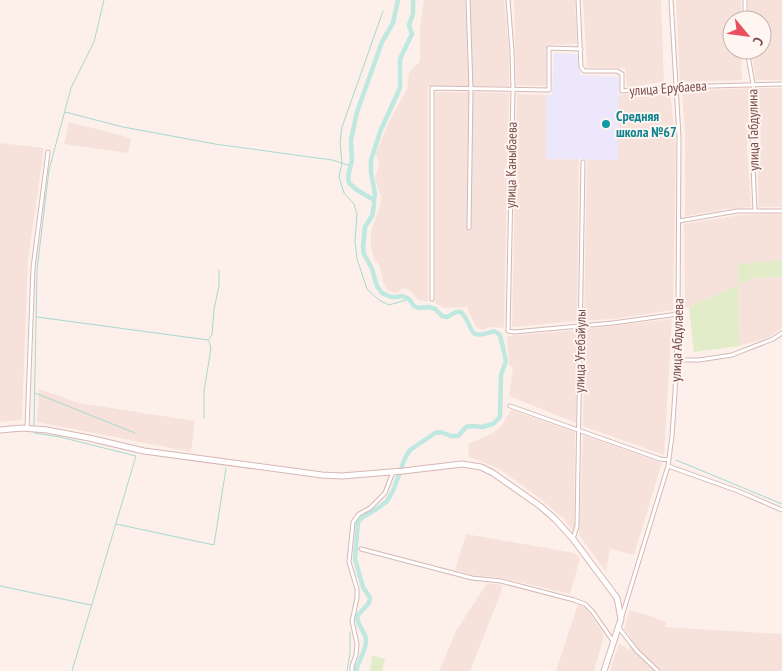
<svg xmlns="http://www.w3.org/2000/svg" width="782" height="671" viewBox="0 0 782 671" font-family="'PT Sans Narrow',sans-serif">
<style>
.residential{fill:#f7e2db}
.education{fill:#ece7fa}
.green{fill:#e2ecc8}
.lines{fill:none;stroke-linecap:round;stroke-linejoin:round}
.stream{stroke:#a4dad0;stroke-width:1}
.canal{stroke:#bee8e0;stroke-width:4.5}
.minor-casing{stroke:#d5b8b5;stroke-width:5}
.secondary-casing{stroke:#d8b6b2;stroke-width:7}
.minor{stroke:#fff;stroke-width:3}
.secondary{stroke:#fff;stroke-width:5}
.culture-dot{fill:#0f9aa8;stroke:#fff5f1;stroke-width:2}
.labels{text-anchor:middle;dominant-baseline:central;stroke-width:4;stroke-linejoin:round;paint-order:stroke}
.street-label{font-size:14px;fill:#794d4c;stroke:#fff5f1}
.culture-label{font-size:14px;font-weight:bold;fill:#0d838f;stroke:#fff5f1;text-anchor:start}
</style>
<rect width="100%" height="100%" fill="#fdf0ea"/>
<path class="residential" d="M424,0H504L509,51V86H428V302L418,300L411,291L404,288L396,293L387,290L383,282L380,266L374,259L371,247V231L379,209L381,197L375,178L379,165L376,153L390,120L407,89L409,73L420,61V25Z
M514,0H575L577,44L547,45L546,86L516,85Z
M583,0H661L664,82L627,87L625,68L587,67Z
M676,0H741V20H732V50H741L742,80L680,82Z
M748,0H782V80H756L751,50H762V20H748Z
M749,88L751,125L747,145L751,207L726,209L685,216V136L682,91Z
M757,88H782V207H758V165L761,135Z
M670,91L676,148L673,310L613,319L584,321L587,160H618V95Z
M435,92L509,93L504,328L490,327L482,330L475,326L467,307L444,308L435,303Z
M517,94L546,95V159H579L577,321L512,327Z
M69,122L131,138L128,153L64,144Z
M0,143L44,148L28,260L22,420L0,422Z
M782,214V260L738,264L739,284L754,278L782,277V328L770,337L739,346L738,285L685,309L684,224L740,215Z
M672,319L664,455L583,426L584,329Z
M577,330L576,423L509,396L513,367L509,365L507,336Z
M39,389L79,403L195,421L191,452L37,422Z
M511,410L575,432L574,527L573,531L564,519L539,498L498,468L469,457L468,444L493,433L501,426Z
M583,435L662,463L634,555L610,549L606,572L579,535Z
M466,534L575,553L580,558L570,594L502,578L474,575L455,570Z
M487,583L502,585V590L470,671H439L456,631Z
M578,604L586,608L604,635L594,671H556Z
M630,610L647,615L666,622L665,627L782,634V671H610L619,643L629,650L632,639L624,629Z"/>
<path class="education" d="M554,53L577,54L580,75L619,77L618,160L546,159V95H552Z"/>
<path class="green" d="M782,260V277L754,278L738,285L739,346L694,352L689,307L738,285V264Z
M372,655L385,659L382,671H370Z"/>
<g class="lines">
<path class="stream" d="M383,11L342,127L340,142L342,163L339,177L344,193L354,204L357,214L355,241L357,259L367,289L379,300L389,305L409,299
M65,112L123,127L215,144L332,160L351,166
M37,317L208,340L212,335L214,309L219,286V270
M35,393L135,433
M204,418V391L211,348L209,341
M34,426L37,270L49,170L71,88L94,42L104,0
M34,430V433L60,437L136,456L72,671
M676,460L782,504
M116,524L214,545L226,468
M0,586L91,605
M347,671L350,653V632"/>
<path class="canal" d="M374,200L357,190L349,183L348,177L352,160L351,140L357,112L382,42L393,23L398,0
M357,671L356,670C359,660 367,649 366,639C364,630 358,627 357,616L369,603L370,598L363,587L355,559L358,522L363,517L378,508L387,501L393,491L405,458L410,450L435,433L441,432L451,436H458L466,427L472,426L482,427L493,424L500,417L501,375L506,361L500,335L494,331C465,342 475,326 461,312H456L447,317L442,316L435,309L429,307L418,308L414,306L409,299L402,296L397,297H391L382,293L377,286L372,269L364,254L363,247L365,227L372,216L374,206V200L375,194L371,172V160L380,132L400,88V59L412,34L409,25L413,14V0"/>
<g class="minor-casing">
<path id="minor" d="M468,0L471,89L469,228
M508,0L512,51L513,90L508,331L514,332L613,323L678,314
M578,0L581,67L584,71H617L622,74V91L676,87L782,84
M745,20V0
M747,50L753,84L756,125L752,144L755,211
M679,221L737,211H782
M432,299V88L549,90V48L581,49
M677,360H699L732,355L773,339L782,333
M510,406L660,459L669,460
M27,428L33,268L48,152
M668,466L738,491L782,510
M573,539L577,526L583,162
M361,549L472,578L501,581L574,600L585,604L592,611L613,641
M622,616L668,466L672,436L675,392L678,314L679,137L671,0
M619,628L637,651L658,671
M352,671V666L356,655L357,644L352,621L357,598V589L349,562L353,522L359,514L370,508L385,493L393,472"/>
</g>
<g class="secondary-casing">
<path id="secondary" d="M0,430L22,428L47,430L89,438L144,451L322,475L342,476L403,471L462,464L481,467L493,473L540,506L555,519L573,539L617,598L619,608L621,619L604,671"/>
</g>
<use href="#minor" class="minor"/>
<use href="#secondary" class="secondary"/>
</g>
<circle class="culture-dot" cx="606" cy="124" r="5"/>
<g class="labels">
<g class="street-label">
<text transform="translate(668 88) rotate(-4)">улица Ерубаева</text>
<text transform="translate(753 130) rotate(-91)">улица Габдулина</text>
<text transform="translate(511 165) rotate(-89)">улица Каныбаева</text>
<text transform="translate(677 340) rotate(-88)">улица Абдулаева</text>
<text transform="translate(580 351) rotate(-89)">улица Утебайулы</text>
</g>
<g class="culture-label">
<text x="616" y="116">Средняя<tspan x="616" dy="16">школа №67</tspan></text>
</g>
</g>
<g transform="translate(747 35) rotate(119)"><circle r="24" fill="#fff5f1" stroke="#c9b2af"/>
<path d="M0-4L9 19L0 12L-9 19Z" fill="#e84f5f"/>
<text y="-8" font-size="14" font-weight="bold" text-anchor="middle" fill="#794d4c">С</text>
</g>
</svg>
